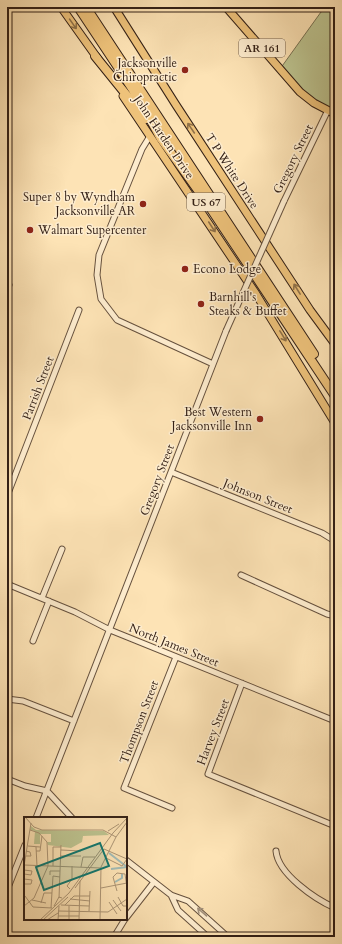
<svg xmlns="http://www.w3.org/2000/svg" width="342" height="944" viewBox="0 0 342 944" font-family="Cardo,serif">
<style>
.green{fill:#bdc490;stroke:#787253}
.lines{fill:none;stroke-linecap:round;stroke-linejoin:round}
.minor-casing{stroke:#66513e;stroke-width:7}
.major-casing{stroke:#332016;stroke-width:9}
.highway-casing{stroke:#332016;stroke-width:10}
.minor{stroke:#feedcf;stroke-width:5}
.major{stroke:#eec27a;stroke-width:7}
.highway{stroke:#eec27a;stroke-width:8}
.minor-bridge-casing{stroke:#66513e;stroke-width:7;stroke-linecap:butt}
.minor-bridge{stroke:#feedcf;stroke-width:5}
.oneway{stroke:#907148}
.oneway2{stroke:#a3917c}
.poi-dot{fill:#8f2418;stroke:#feedcf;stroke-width:1.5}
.labels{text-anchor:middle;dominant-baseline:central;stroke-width:3;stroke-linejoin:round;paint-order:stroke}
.shield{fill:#feedcf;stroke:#705e4e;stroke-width:1}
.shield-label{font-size:11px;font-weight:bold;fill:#332016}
.poi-label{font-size:12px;fill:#332016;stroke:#feedcf;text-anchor:end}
.street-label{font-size:12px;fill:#332016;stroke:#feedcf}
.inset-river{fill:none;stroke:#a2bcb7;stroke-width:2}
.inset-road{fill:none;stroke:#ac9575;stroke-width:1}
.view{fill:#0f766e;fill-opacity:0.15;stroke:#0f766e;stroke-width:2}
.inset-edge{fill:none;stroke:#332016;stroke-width:2}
</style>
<rect width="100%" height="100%" fill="#fde3b5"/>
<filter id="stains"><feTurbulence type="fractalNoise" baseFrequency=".005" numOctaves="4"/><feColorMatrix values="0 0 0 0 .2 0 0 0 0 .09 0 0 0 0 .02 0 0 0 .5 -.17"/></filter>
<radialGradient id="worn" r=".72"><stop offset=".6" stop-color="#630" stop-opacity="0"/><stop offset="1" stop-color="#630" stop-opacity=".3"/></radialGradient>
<path class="green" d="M326,8H335V114L315,103L280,69L321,12Z"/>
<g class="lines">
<g class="minor-casing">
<path id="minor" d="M150,136L142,149L99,255L97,275L101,299L117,320L213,364
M284,201L328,110
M7,291L9,285
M171,472L322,533L335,541
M7,496L79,310
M241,575L327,614L335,616
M7,584L75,612L110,630L335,721
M42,598L62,549
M33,641L49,601
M242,683L208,774L335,826
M7,699L23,701L74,721
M7,779L25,786L47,791L72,818
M172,808L124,788L176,657
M36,818L226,331
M276,851C278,874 315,899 335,908
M126,860L171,895L188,901L228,937
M7,890L25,845
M171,895L178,910L208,937
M126,918L154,882
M114,937L125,919"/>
</g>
<g class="major-casing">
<path id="major" d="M61,7L98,59
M114,7L176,105L310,310L335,344
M226,7L300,92L314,103L335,114
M123,96L256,294L335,423"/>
</g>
<g class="highway-casing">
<path id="highway" d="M78,7L141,102L161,139L207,203L335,396
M86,7L314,354
M95,56L146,119"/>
</g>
<use href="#minor" class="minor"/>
<use href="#major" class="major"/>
<use href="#highway" class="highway"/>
<g class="minor-bridge-casing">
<path id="minor-bridge" d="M226,331L284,201"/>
</g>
<use href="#minor-bridge" class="minor-bridge"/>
</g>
<defs><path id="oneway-shaft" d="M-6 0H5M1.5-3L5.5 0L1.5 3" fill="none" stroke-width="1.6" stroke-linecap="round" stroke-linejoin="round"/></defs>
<g class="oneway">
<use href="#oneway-shaft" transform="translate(73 24) rotate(55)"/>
<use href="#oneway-shaft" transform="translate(191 128) rotate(-124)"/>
<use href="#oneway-shaft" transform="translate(212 227) rotate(57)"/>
<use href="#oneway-shaft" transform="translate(297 289) rotate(-122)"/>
<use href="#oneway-shaft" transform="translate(283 336) rotate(58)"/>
</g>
<use class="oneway2" href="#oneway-shaft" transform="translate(202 912) rotate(-139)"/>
<g class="poi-dot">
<circle cx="185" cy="70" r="4"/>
<circle cx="143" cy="204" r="4"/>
<circle cx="30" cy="230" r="4"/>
<circle cx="185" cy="269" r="4"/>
<circle cx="201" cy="304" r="4"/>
<circle cx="260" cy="419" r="4"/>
</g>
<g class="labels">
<g class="shield">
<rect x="239" y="39" width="46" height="18" rx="3"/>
<rect x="187" y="193" width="38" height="18" rx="3"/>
</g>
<g class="shield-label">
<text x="262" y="48">AR 161</text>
<text x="206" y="202">US 67</text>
</g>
<g class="poi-label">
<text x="177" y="63">Jacksonville<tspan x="177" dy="14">Chiropractic</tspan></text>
<text x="135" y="197">Super 8 by Wyndham<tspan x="135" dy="14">Jacksonville AR</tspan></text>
<text x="38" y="230" text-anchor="start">Walmart Supercenter</text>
<text x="193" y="269" text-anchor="start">Econo Lodge</text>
<text x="209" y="297" text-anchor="start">Barnhill's<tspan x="209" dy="14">Steaks &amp; Buffet</tspan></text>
<text x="252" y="412">Best Western<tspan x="252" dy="14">Jacksonville Inn</tspan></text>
</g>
<g class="street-label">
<text transform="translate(164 137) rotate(56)">John Harden Drive</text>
<text transform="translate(293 159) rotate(-64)">Gregory Street</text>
<text transform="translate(232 171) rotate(57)">T P White Drive</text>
<text transform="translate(38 388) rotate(-69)">Parrish Street</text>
<text transform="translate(157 480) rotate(-69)">Gregory Street</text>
<text transform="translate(258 496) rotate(22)">Johnson Street</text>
<text transform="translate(174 645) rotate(22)">North James Street</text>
<text transform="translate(139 722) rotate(-69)">Thompson Street</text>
<text transform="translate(213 732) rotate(-69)">Harvey Street</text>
</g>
</g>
<g transform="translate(24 817)">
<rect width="103" height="103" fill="#fde3b5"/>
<path d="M7,9L12,13L80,14L85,18L59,19L58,25L47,31L24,28L23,25H27V17H16V27H10L11,14L6,13Z" fill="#bdc490"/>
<path class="inset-river" d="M85,36L103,50M87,52L103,50M91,65L98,61V57"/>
<path class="inset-road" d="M1,0L10,10L18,13H79L92,20L77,50L76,103M84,14L95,7M92,20L103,5M4,29L16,30M12,30L13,49M37,33L57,34M12,34H16L18,19M2,39H7L6,35L2,34M37,39H57M82,41L98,49L103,42M0,48L77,51M0,49L7,6M29,49V30H37M57,50L59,40H71M0,53L8,54L7,58L0,57M26,58V54H36M0,62L8,63L7,67H0M51,71L80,32L103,42M77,71L103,66M46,72L43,69L48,62V49M93,74L89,60L93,56L101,57L103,71M1,79L9,90L28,91M94,80L99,89H102M35,81L37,28M46,82L66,84M8,83L22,86M89,83L97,94M85,85L93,97M17,86L20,76H28M37,88L65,89M41,88L50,79H66M0,89L10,81L24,49L23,25L15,16L6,13M30,89L35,80L38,81M27,91L29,59L36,60M34,94L84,95L103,82M65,94L66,74M34,99H55M16,103L45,76L89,16L103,1M19,103L44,80M23,103L34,96M34,103L35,89M45,103V89M55,103L56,64"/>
<path class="view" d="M76,26L85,49L20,73L12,50Z"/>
<rect width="103" height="103" class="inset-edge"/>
</g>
<rect width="342" height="944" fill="none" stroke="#fde3b5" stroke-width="24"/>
<rect x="8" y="8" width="326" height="928" fill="none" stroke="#332016" stroke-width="2"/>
<rect x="12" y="12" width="318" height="920" fill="none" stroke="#332016"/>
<rect width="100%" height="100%" filter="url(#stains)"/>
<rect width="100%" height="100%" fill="url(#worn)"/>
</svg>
